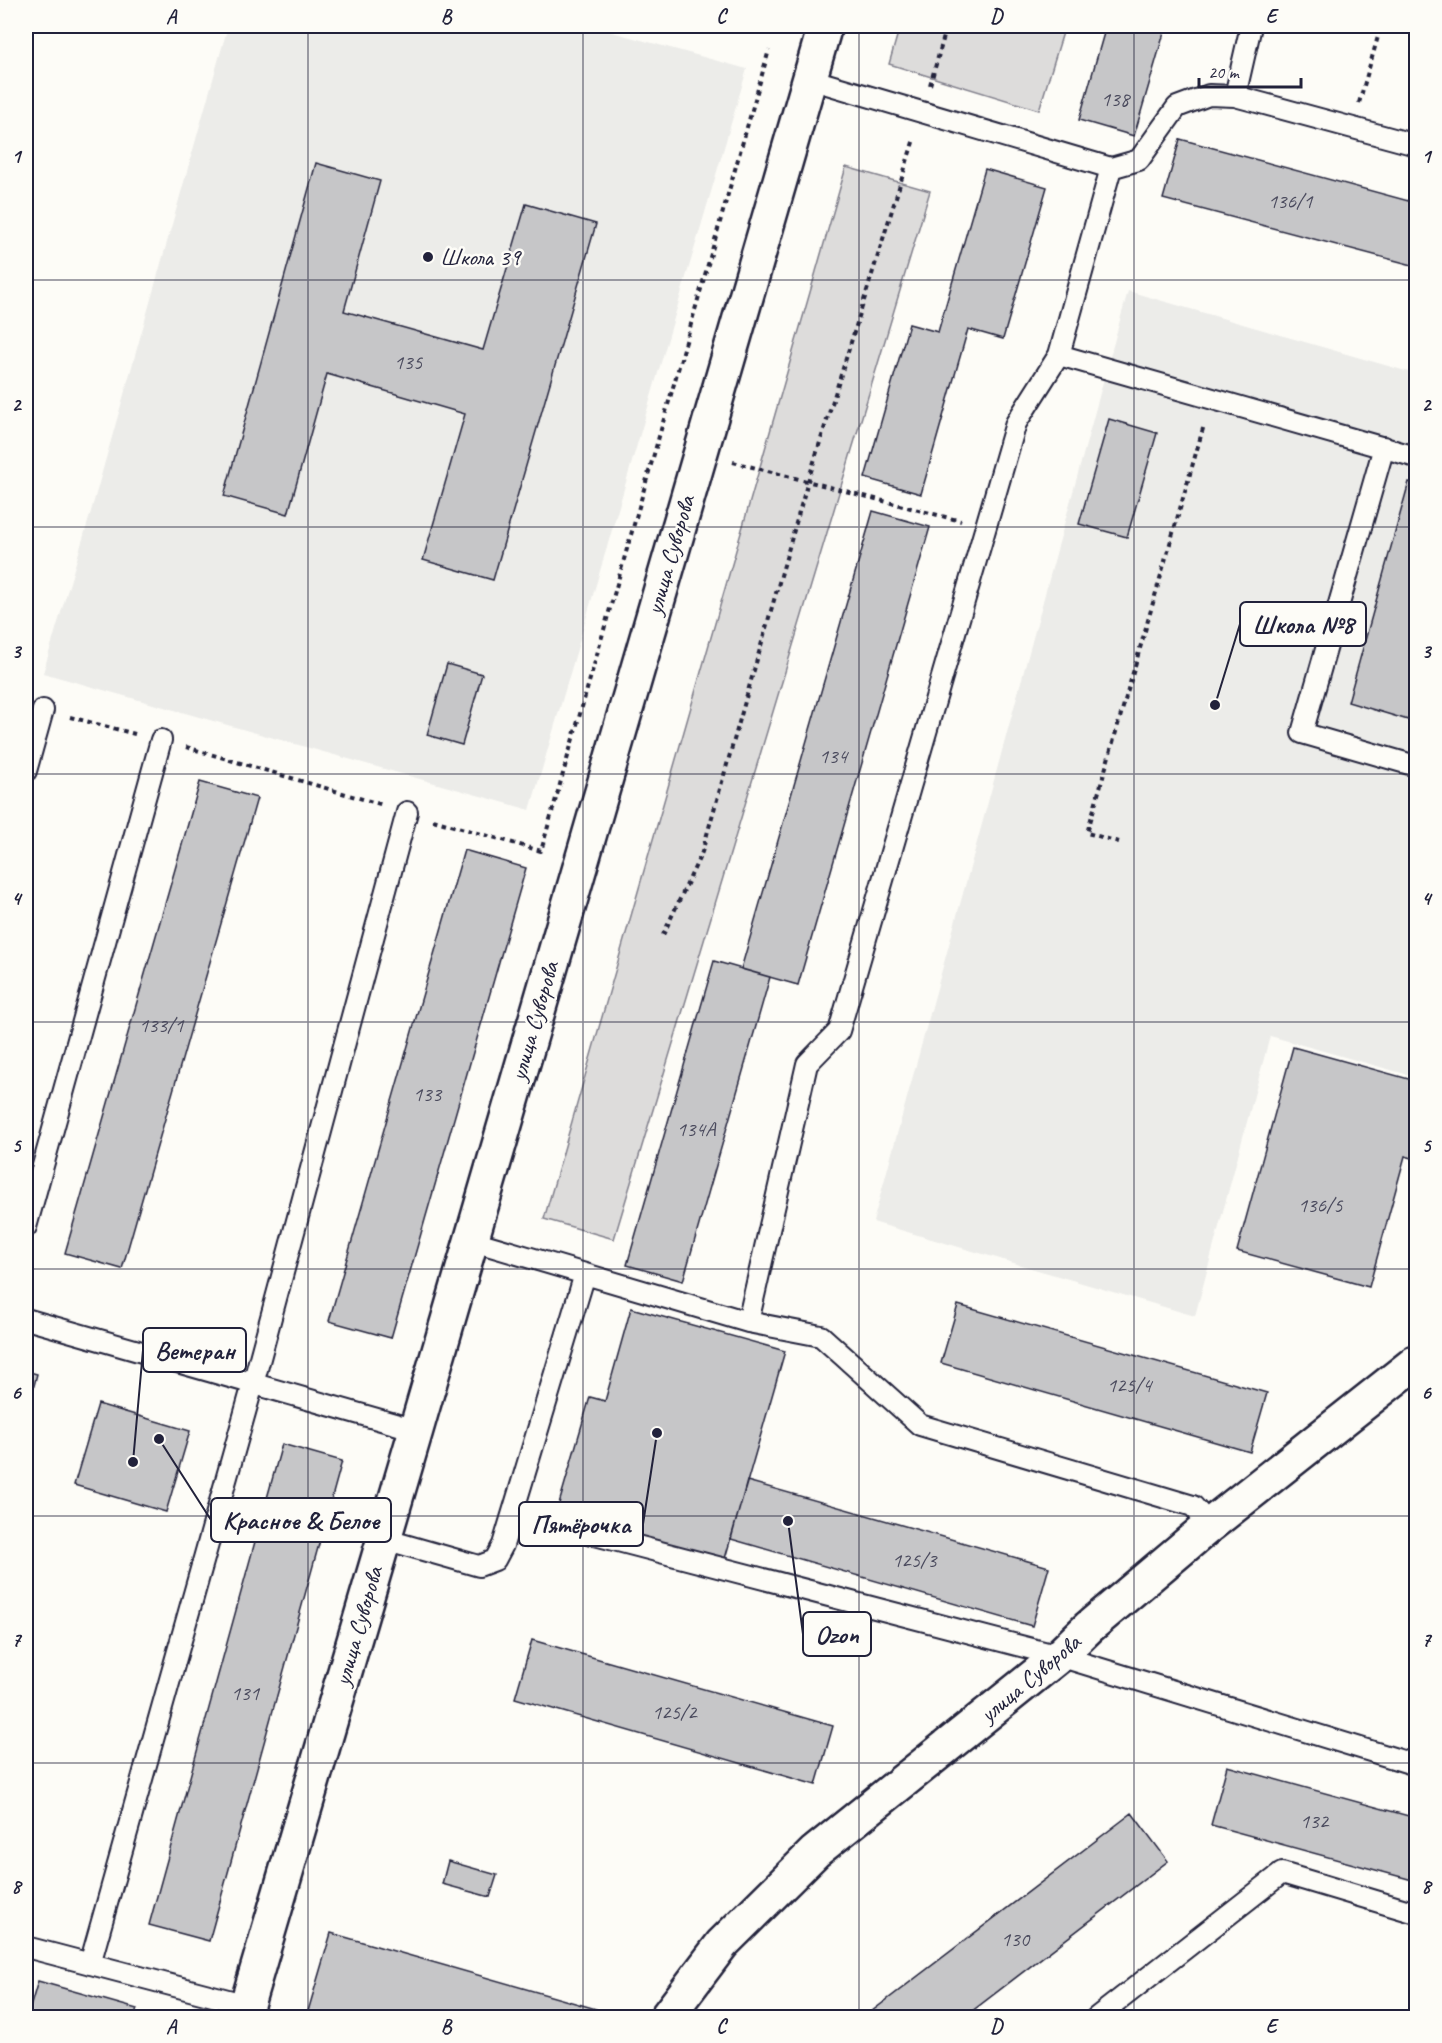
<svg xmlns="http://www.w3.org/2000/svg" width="1442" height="2043" viewBox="0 0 1442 2043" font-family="Caveat,sans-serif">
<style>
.built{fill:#ecece9}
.green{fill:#dddcdb;stroke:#807f8b;stroke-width:1.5}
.building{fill:#c6c6c8;stroke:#22223b;stroke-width:1.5}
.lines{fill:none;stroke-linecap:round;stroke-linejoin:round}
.lane-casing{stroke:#22223b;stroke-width:24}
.secondary-casing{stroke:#22223b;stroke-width:38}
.path{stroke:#22223b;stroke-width:4;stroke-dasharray:4.5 4.5;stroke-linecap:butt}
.lane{stroke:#fdfcf7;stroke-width:20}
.secondary{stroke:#fdfcf7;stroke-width:33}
.grid{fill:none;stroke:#22223b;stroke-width:1.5;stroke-opacity:0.55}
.poi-dot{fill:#22223b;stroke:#fdfcf7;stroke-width:2}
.labels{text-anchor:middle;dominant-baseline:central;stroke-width:5;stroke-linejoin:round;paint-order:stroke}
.number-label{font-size:21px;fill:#4b4b5e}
.poi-label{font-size:24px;fill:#22223b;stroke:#fdfcf7;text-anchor:start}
.street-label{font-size:24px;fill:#22223b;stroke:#fdfcf7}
.leader{fill:none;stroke:#22223b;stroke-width:2}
.callout-dot{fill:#22223b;stroke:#fdfcf7;stroke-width:2}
.callout{fill:#fdfcf7;stroke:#22223b;stroke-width:2}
.callout-label{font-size:26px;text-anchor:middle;font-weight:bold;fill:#22223b}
.neatline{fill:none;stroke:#22223b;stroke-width:2}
.grid-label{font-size:20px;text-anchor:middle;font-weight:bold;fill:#22223b}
</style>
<rect width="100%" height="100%" fill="#fdfcf7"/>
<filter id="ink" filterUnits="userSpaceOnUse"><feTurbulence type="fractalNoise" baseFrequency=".0167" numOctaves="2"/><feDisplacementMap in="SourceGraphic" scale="12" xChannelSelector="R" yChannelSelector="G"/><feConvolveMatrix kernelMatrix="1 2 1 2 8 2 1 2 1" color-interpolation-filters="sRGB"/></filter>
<g filter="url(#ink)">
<path class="built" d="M228,26H590L747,69L530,810L43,673L90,515Z
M1128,291L1416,374V1077L1270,1036L1195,1316L873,1222Z"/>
<path class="green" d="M900,26H1065L1039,110L889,64Z
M846,167L930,191L614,1239L544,1219Z"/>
<path class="building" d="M1106,26H1166L1134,136L1079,120Z
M1180,139L1416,203V266L1163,199Z
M316,163L380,181L344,311L483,350L526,204L596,224L493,580L423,560L465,414L327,374L288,514L224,496Z
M985,169L1047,187L1003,339L968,329L921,494L865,478L909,324L938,332Z
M1109,419L1157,433L1127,537L1079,524Z
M1409,482L1416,484V691L1408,720L1348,702Z
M873,511L930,527L798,985L741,969Z
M447,664L482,674L462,745L427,735Z
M200,782L257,798L122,1269L65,1253Z
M464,850L526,868L391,1338L329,1321Z
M714,961L770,977L683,1281L627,1265Z
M1293,1047L1416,1081V1159L1405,1156L1369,1287L1237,1251Z
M958,1305L1267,1393L1250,1452L941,1363Z
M631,1308L785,1351L724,1562L556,1514L590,1397L605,1401Z
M26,1371L37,1374L28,1409L26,1408Z
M98,1404L190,1431L166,1512L74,1485Z
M282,1444L342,1461L209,1941L149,1925Z
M747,1481L1049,1567L1032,1626L731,1539Z
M532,1640L833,1726L816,1785L515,1698Z
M1227,1766L1416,1818V1881L1211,1825Z
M1132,1813L1168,1861L963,2018H863Z
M448,1861L497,1875L490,1897L442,1884Z
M331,1933L596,2009L593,2018H306Z
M38,1981L137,2009L134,2018H27Z"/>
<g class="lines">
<g class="lane-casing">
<path id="lane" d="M810,79L1111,168L1139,160L1177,107L1209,95L1235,96L1251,26
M1235,96L1416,145
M1059,355L1416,457
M1384,447L1302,733L1416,766
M26,771L43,710
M26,1227L161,740
M470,1240L748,1322L821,1336L920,1425L1193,1506L1210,1525
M26,1319L416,1430
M748,1322L807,1064L839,1031L1016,423L1059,355L1111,168
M541,1521L1059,1656L1416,1765
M384,1539L479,1566L495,1560L503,1545L585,1274
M26,1947L247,2005
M90,1964L253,1384L407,812
M1096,2018L1282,1873L1416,1913"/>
</g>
<g class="secondary-casing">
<path id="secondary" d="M243,2018L416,1430L825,26
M666,2018L722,1944L815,1852L1059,1656L1089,1627L1210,1525L1416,1362"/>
</g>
<path class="path" d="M930,85L947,26
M1359,103L1381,26
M733,462L961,521
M70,717L135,734
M186,747L383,805
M433,820L541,851L769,50
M1119,842L1087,833L1204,425
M663,935L702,852L808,481L914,139"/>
<use href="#lane" class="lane"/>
<use href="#secondary" class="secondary"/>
</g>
</g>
<path class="grid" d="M308,26V2018M583,26V2018M859,26V2018M1134,26V2018M26,280H1416M26,527H1416M26,774H1416M26,1022H1416M26,1269H1416M26,1516H1416M26,1763H1416"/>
<circle class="poi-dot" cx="428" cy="257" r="6"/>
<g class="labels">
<g class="number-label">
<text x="1115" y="99">138</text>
<text x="1290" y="201">136/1</text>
<text x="408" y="362">135</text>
<text x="833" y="756">134</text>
<text x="161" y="1025">133/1</text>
<text x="427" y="1094">133</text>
<text x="696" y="1129">134А</text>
<text x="1320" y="1205">136/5</text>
<text x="1129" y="1385">125/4</text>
<text x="914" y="1560">125/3</text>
<text x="245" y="1693">131</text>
<text x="674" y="1712">125/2</text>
<text x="1314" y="1821">132</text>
<text x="1015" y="1939">130</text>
</g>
<g class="poi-label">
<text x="440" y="257">Школа 39</text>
</g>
<g class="street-label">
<text transform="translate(670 555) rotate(-74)">улица Суворова</text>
<text transform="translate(534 1021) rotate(-74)">улица Суворова</text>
<text transform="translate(358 1626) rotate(-74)">улица Суворова</text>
<text transform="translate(1030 1678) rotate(-40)">улица Суворова</text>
</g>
</g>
<path class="leader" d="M1215 705L1240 624M133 1462L143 1350M159 1439L211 1520M657 1433L643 1524M788 1521L803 1634"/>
<g class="callout-dot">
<circle cx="1215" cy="705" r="6"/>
<circle cx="133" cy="1462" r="6"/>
<circle cx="159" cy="1439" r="6"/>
<circle cx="657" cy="1433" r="6"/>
<circle cx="788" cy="1521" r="6"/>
</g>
<g class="callout">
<rect x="1240" y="602" width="126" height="44" rx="6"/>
<rect x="143" y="1328" width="103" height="44" rx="6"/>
<rect x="211" y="1498" width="180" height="44" rx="6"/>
<rect x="519" y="1502" width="124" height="44" rx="6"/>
<rect x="803" y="1612" width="68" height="44" rx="6"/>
</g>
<g class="callout-label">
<text x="1303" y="633">Школа №8</text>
<text x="195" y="1359">Ветеран</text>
<text x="301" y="1529">Красное &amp; Белое</text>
<text x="581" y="1533">Пятёрочка</text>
<text x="837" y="1643">Ozon</text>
</g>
<rect width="1442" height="2043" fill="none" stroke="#fdfcf7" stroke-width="66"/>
<path d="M1199 78v9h102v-9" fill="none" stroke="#22223b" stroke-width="3"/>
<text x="1208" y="78" font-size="18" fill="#22223b" stroke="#fdfcf7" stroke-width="4.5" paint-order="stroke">20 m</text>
<rect x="33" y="33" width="1376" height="1977" class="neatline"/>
<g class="grid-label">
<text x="171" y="23">A</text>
<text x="446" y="23">B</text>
<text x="721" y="23">C</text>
<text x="996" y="23">D</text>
<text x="1271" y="23">E</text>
<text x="16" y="163">1</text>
<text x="1426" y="163">1</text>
<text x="16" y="411">2</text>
<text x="1426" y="411">2</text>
<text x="16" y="658">3</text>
<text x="1426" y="658">3</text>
<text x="16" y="905">4</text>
<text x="1426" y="905">4</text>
<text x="16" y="1152">5</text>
<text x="1426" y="1152">5</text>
<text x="16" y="1399">6</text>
<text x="1426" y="1399">6</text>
<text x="16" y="1646">7</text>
<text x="1426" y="1646">7</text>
<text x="16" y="1893">8</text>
<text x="1426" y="1893">8</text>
<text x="171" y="2033">A</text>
<text x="446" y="2033">B</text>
<text x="721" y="2033">C</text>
<text x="996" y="2033">D</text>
<text x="1271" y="2033">E</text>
</g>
</svg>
